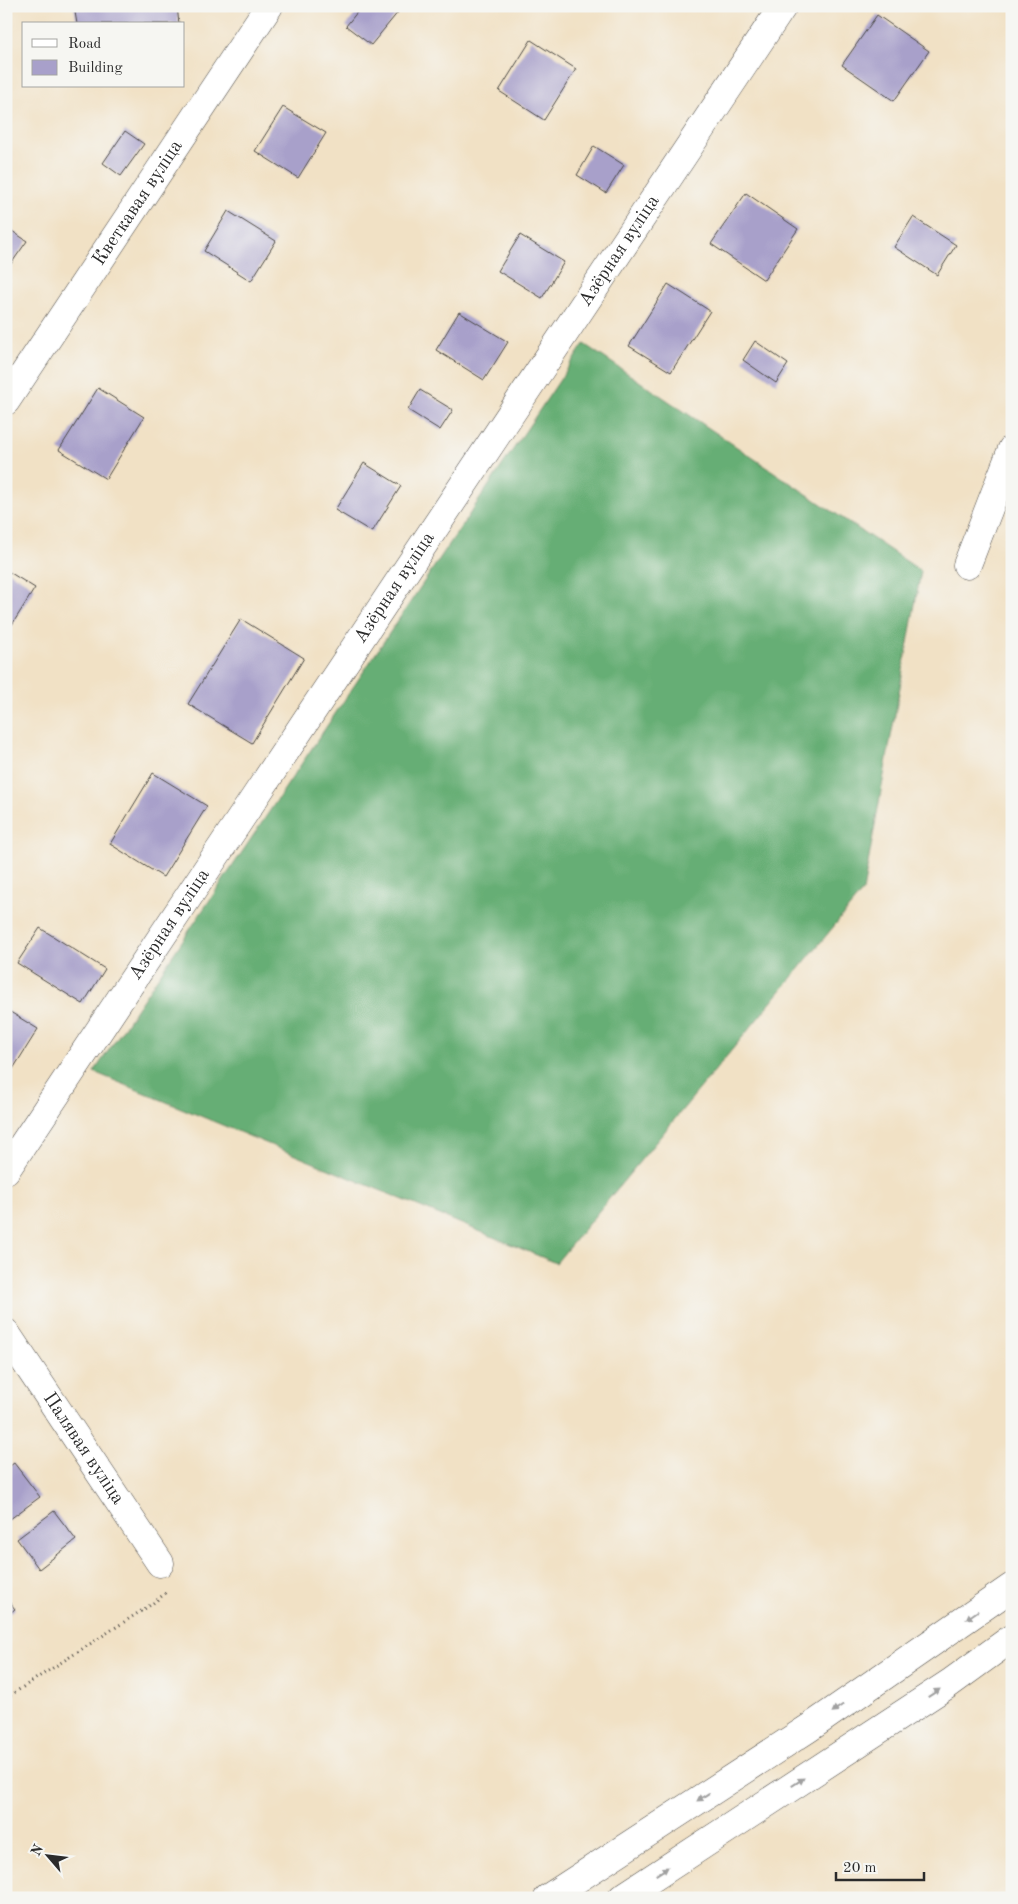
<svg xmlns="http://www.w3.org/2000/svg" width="1018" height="1904" viewBox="0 0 1018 1904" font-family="'Old Standard TT',serif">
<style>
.forest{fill:#66ae74;stroke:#486c50}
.building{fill:#a8a0ca}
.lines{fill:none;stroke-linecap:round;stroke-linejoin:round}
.minor-casing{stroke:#494642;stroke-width:29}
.highway-casing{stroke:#494642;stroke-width:29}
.path{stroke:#494642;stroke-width:3;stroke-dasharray:1 4;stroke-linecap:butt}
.minor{stroke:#fff;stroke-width:28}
.highway{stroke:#fff;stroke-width:28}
.oneway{fill:#a0a0a0}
.labels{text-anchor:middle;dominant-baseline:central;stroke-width:5;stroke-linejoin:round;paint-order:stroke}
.street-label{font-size:19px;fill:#2b2b2b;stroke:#f6f6f2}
</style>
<rect width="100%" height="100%" fill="#f6f6f2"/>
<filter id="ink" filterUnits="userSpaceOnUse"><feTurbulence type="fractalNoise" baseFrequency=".02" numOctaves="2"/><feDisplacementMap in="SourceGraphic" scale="10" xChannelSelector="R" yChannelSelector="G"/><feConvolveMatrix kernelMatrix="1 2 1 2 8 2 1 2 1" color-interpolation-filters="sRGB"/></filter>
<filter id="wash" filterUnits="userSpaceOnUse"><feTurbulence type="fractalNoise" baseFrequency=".0096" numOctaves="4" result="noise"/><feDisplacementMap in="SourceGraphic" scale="20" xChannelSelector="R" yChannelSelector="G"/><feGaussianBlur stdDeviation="1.12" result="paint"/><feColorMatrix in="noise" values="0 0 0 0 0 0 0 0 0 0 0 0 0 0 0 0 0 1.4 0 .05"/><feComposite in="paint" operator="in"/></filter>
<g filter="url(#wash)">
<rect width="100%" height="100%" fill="#f1e1c5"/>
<path class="forest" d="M584,344L921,571L863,891L556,1263L94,1072Z"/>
<g id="blocks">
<path class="building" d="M74,6H177L179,24H77Z
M362,6H393L399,11L371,45L346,26Z
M877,15L929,51L894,101L842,65Z
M531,40L576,69L544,120L499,91Z
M283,107L326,133L298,178L255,151Z
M125,131L144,144L121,176L103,163Z
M594,146L624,165L606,193L577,175Z
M746,193L798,229L764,280L711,244Z
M228,211L276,241L251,281L204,251Z
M913,217L956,245L937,275L894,247Z
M6,227L27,241L6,271Z
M520,235L564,262L542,298L498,271Z
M668,284L710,311L671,372L629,346Z
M459,312L508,342L484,380L436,350Z
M755,341L788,364L776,383L743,360Z
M98,388L144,417L106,479L59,450Z
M420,390L453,410L440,430L408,410Z
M364,463L401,486L372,532L335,510Z
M6,570L35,588L8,631L6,630Z
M241,619L304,658L252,743L188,704Z
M153,773L207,806L163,877L110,844Z
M40,928L105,969L83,1004L17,963Z
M7,1010L38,1029L6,1080V1012Z
M14,1463L40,1497L6,1522V1469Z
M54,1511L76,1540L39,1569L17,1539Z
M6,1598L15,1609L6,1616Z"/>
</g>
</g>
<g filter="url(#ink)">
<use href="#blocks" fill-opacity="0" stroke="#494642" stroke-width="1"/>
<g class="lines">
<g class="minor-casing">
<g id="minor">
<path id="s1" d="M6,401L269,6"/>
<path d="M967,565L1012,449"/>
<path id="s2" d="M6,1170L783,6"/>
<path id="s3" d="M6,1333L160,1563"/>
</g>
</g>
<g class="highway-casing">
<path id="highway" d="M548,1898L809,1728L1012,1587
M622,1898L950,1683L1012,1638"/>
</g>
<path class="path" d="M6,1698L152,1604L167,1592"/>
<use href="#minor" class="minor"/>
<use href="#highway" class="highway"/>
</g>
<defs><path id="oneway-solid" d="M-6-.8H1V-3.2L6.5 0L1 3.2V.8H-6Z" transform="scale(1.25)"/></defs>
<g class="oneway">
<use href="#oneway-solid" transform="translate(972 1615) rotate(145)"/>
<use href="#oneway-solid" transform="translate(934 1693) rotate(-33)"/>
<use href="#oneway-solid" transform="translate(838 1708) rotate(145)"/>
<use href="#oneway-solid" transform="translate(798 1782) rotate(-33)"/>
<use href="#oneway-solid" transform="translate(703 1797) rotate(147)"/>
<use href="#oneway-solid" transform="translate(662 1871) rotate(-33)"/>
</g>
</g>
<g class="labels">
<g class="street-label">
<text stroke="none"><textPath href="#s1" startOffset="238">Кветкавая вуліца</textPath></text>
<text stroke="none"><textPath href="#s2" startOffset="1105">Азёрная вуліца</textPath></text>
<text stroke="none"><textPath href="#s2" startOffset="700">Азёрная вуліца</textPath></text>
<text stroke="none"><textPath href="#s2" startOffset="295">Азёрная вуліца</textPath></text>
<text stroke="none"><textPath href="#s3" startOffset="139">Палявая вуліца</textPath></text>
</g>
</g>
<rect width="1018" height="1904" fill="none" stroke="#f6f6f2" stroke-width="25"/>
<rect x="22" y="22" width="162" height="65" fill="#f6f6f2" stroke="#a5a5a2"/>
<rect x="32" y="39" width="25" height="8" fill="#ffffff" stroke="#a5a5a2"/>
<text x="68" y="48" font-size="15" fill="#2b2b2b">Road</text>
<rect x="32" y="60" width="25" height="15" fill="#a8a0ca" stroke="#a5a5a2"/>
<text x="68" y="72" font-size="15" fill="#2b2b2b">Building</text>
<g transform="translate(48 1856) rotate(298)" stroke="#f6f6f2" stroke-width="4" paint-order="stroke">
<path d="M0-4L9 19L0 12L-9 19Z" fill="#2b2b2b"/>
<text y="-8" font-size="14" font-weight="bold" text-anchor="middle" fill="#2b2b2b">N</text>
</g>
<path d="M836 1872v8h88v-8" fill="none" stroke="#2b2b2b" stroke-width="2.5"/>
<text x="843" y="1872" font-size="15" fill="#2b2b2b" stroke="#f6f6f2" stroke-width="4" paint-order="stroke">20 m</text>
</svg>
